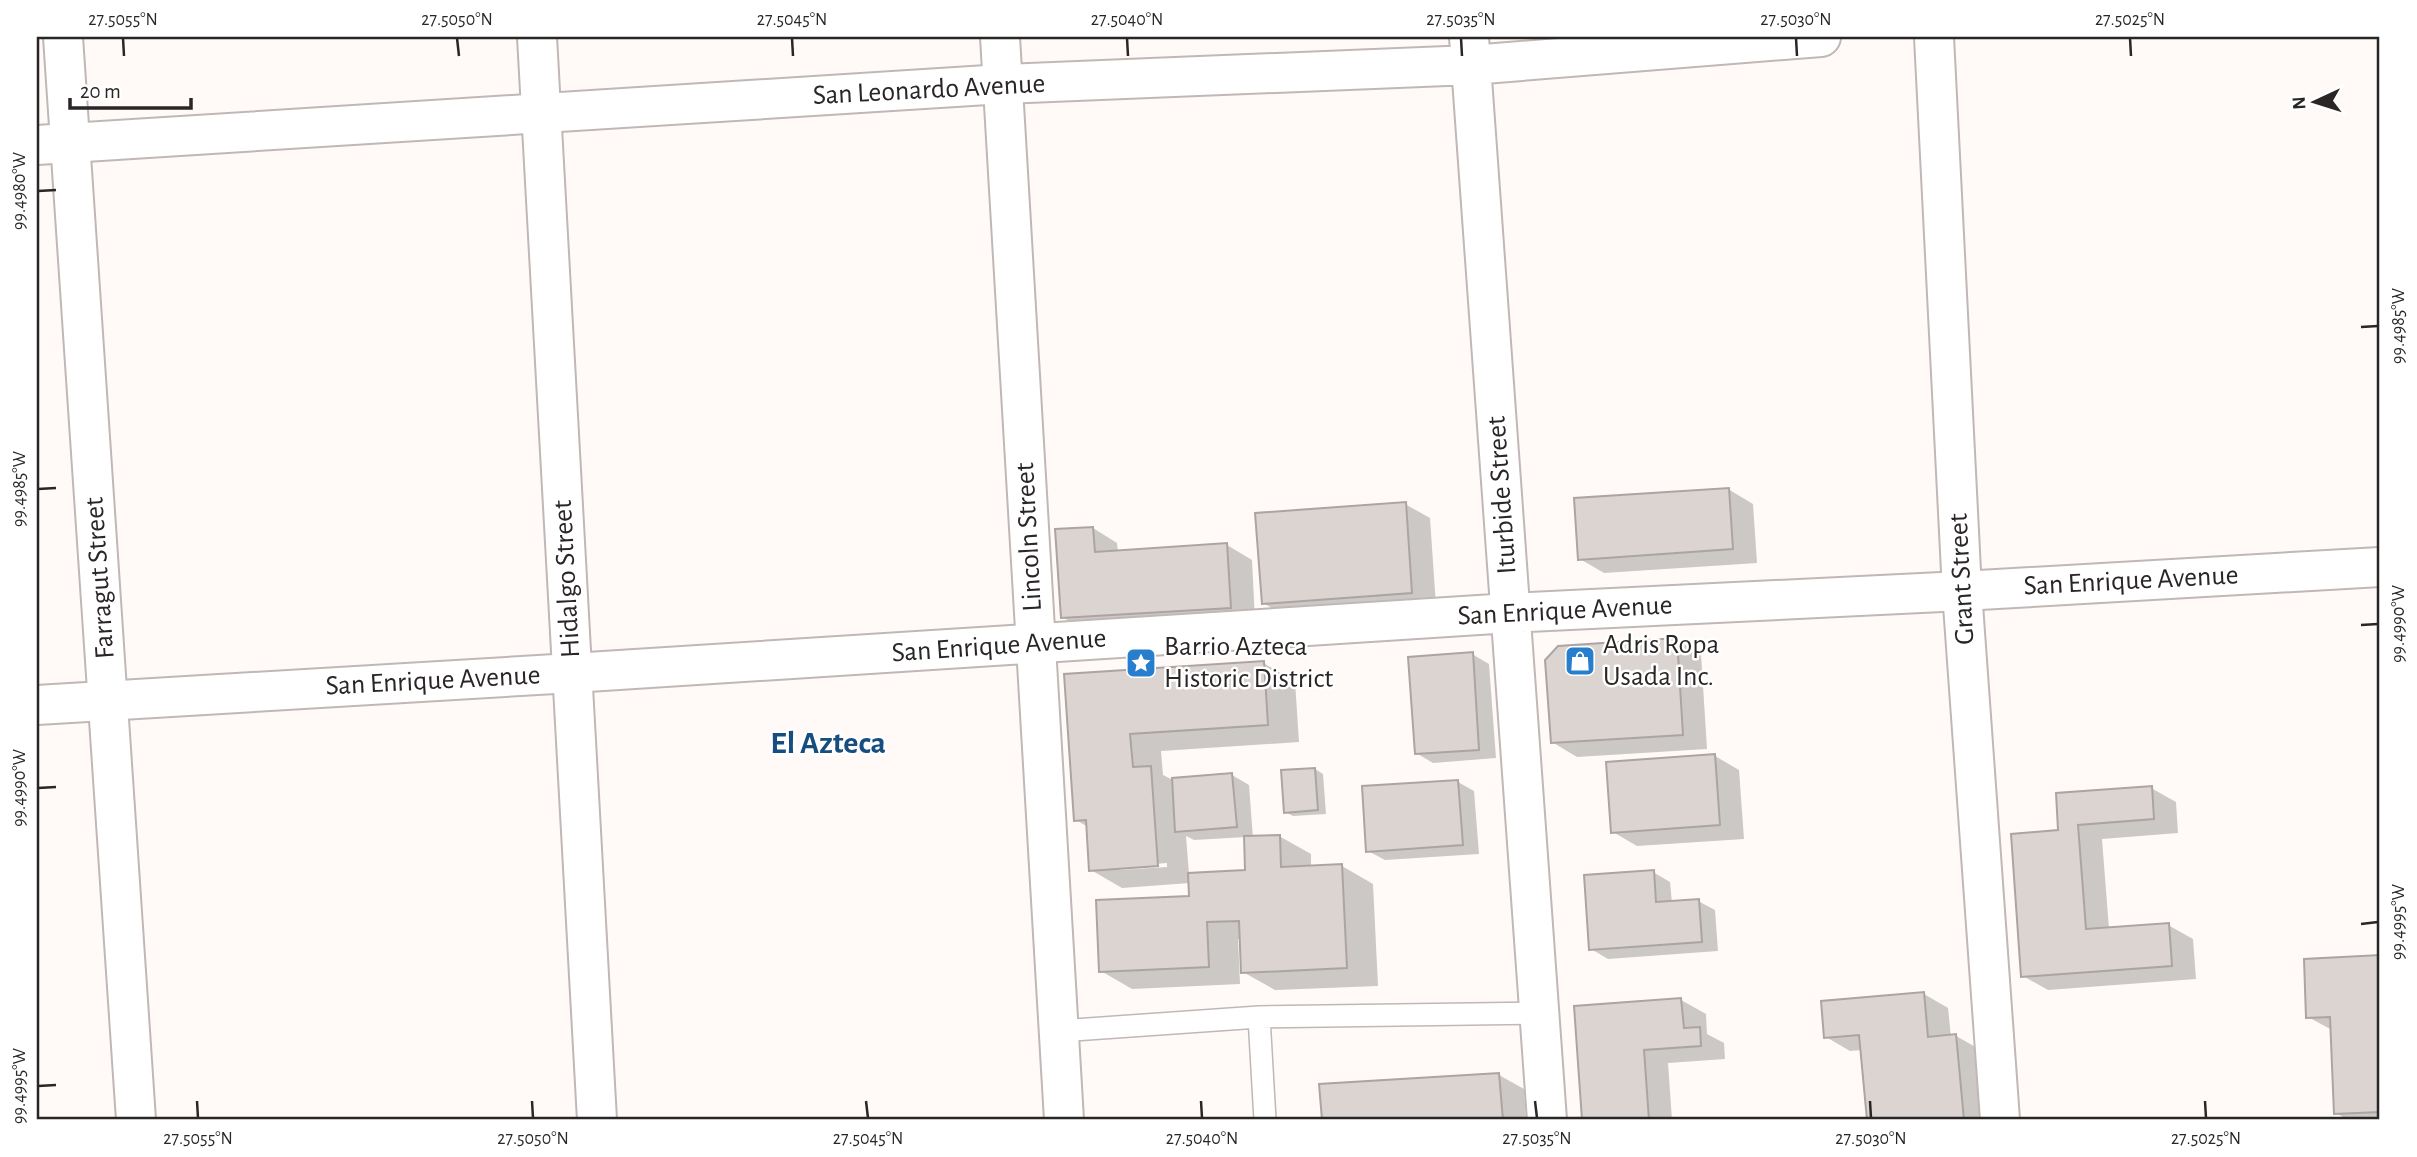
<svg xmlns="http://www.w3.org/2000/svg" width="2417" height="1157" viewBox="0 0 2417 1157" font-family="'Alegreya Sans',sans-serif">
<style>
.shadow{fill:#0003;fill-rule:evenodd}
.building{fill:#dcd4d1;stroke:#aca4a2;stroke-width:2}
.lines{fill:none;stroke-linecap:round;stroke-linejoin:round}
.lane-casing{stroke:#c0b8b5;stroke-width:24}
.street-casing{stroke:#c0b8b5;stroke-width:42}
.secondary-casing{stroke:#c0b8b5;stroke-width:42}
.lane{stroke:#fff;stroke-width:21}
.street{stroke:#fff;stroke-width:38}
.secondary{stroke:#fff;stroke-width:38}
.ticks{fill:none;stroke:#292625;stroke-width:2.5}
.labels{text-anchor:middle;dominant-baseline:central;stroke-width:5;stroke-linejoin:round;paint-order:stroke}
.street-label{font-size:28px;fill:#292625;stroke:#fff}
.poi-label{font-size:28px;fill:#292625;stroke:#fff;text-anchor:start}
.quarter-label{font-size:32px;font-weight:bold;fill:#174e7f;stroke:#fff}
.neatline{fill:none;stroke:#292625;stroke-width:2.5}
.ticks-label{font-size:18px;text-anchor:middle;fill:#292625}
</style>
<rect width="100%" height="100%" fill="#fffaf8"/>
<path class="shadow" d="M1728,489L1753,504L1757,563L1604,573L1580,559Z
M1405,504L1430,518L1436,606L1288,617L1263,603Z
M1093,528L1117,543L1118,552L1227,545L1252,560L1255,621L1087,631L1062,617Z
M1677,640L1701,654L1707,749L1577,757L1552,742Z
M1472,654L1489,664L1496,758L1433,763L1416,753Z
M1263,663L1295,681L1299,742L1161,751L1163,775L1171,779L1232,775L1249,785L1253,838L1279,836L1311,854V867L1342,866L1373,884L1378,986L1275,990L1243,972L1242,939H1238L1240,984L1132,989L1101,971L1190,898V883L1122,888L1091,870L1088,827L1076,820L1066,676ZM1186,836L1194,840L1246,837L1247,872L1189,874ZM1167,863V867L1119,870V867Z
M1715,756L1739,770L1744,839L1637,846L1613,832Z
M1315,769L1323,774L1326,814L1293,816L1285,812Z
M1458,782L1474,791L1479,854L1385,860L1368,851Z
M2151,788L2176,802L2178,833L2102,839L2109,929L2168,925L2193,939L2196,979L2048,990L2023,976L2060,832Z
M1653,872L1670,882L1672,903L1698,901L1715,910L1718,951L1608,959L1591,949Z
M2380,957V1120H2348L2336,1113L2332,1030L2308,1017L2305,960Z
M1924,994L1948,1008L1951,1037L1956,1036L1981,1050L1987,1120H1869L1862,1050L1850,1051L1826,1037Z
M1681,1000L1706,1014L1707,1034L1724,1043L1725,1059L1668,1063L1672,1120H1583L1576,1007Z
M1499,1075L1524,1089L1526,1120H1324L1321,1086Z"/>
<path class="building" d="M1729,488L1733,549L1578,560L1574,498Z
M1406,502L1412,593L1262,604L1255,513Z
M1093,527L1095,552L1227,543L1231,608L1061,618L1055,529Z
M1677,638L1683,735L1551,743L1545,660L1558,646Z
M1473,652L1479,750L1415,754L1408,657Z
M1264,661L1268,725L1130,734L1133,767L1151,766L1158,866L1089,871L1086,820L1074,821L1064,674Z
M1715,754L1720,825L1611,833L1606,762Z
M1315,768L1318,810L1284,813L1281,770Z
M1232,773L1237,827L1175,832L1172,778Z
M1458,780L1463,845L1366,852L1362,786Z
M2152,786L2154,819L2078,825L2086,929L2169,923L2172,966L2021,977L2011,834L2058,830L2056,793Z
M1280,835L1281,867L1342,864L1347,968L1241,973L1239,921L1207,922L1209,967L1099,972L1096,900L1189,896L1188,873L1245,870L1244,836Z
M1654,870L1656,902L1699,899L1702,942L1589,950L1584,875Z
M2380,955V1112L2334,1114L2330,1017L2306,1018L2304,959Z
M1924,992L1928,1037L1956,1034L1964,1120H1867L1859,1035L1824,1038L1821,1001Z
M1681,998L1684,1028L1700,1027L1701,1046L1644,1050L1649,1120H1582L1574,1006Z
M1499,1073L1503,1120H1322L1319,1084Z"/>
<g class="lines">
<g class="lane-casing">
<path id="lane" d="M1059,1031L1259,1017
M1265,1120L1259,1017L1539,1013"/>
</g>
<g class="street-casing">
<path id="street" d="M63,37L136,1120
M537,37L597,1120
M1000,37L1064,1120
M1934,37L1962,591L2000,1120"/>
</g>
<g class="secondary-casing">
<path id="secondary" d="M1469,37L1547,1120
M37,145L1003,84L1471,65L1821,37
M37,705L572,673L1510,613L1962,591L2380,567"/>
</g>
<use href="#lane" class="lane"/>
<use href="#street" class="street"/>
<use href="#secondary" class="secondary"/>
</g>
<path class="ticks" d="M123,38L124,56M457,38L459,56M792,38L793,56M1127,38L1128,56M1461,38L1462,56M1796,38L1797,56M2130,38L2131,56M38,191L56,190M2361,327L2378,326M38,489L56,488M2361,625L2378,624M38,788L56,787M2361,924L2378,922M38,1086L56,1085M197,1101L198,1118M532,1101L533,1118M866,1101L868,1118M1201,1101L1202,1118M1535,1101L1537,1118M1870,1101L1871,1118M2205,1101L2206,1118"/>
<defs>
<g id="shop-square" transform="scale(1.575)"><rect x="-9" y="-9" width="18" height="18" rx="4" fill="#267ecc" stroke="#fff"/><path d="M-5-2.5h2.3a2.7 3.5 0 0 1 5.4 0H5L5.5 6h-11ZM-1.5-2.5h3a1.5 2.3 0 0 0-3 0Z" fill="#fff"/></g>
<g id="sight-square" transform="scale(1.575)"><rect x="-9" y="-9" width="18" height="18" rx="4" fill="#267ecc" stroke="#fff"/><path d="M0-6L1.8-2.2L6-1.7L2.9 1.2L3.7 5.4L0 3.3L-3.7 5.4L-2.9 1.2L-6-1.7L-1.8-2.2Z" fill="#fff"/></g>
</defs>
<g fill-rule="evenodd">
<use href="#shop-square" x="1580" y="661"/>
<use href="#sight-square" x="1141" y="663"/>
</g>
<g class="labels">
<g class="street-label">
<text transform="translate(929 90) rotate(-3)">San Leonardo Avenue</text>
<text transform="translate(1502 495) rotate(-94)">Iturbide Street</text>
<text transform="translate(1029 537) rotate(-93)">Lincoln Street</text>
<text transform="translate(100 578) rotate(-94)">Farragut Street</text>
<text transform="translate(567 579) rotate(-93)">Hidalgo Street</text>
<text transform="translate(1962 579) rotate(-93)">Grant Street</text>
<text transform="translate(2131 581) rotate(-3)">San Enrique Avenue</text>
<text transform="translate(1565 611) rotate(-3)">San Enrique Avenue</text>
<text transform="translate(999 646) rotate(-4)">San Enrique Avenue</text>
<text transform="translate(433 681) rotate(-3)">San Enrique Avenue</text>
</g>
<g class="poi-label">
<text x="1603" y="645">Adris Ropa<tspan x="1603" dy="32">Usada Inc.</tspan></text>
<text x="1164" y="647">Barrio Azteca<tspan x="1164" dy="32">Historic District</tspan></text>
</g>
<g class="quarter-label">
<text x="828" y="743">El Azteca</text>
</g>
</g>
<rect width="2417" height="1157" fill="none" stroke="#ffffff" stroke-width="77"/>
<g transform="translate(2315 102) rotate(266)" stroke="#ffffff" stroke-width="5" paint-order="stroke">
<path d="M0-5L12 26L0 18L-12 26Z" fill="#292625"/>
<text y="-10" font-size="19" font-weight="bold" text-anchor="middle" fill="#292625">N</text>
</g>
<path d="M70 98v10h121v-10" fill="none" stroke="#292625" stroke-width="3.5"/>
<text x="80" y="98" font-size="21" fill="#292625" stroke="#ffffff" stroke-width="5" paint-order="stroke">20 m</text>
<rect x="38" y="38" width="2340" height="1080" class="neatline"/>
<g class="ticks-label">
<text x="123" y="25">27.5055°N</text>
<text x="457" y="25">27.5050°N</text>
<text x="792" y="25">27.5045°N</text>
<text x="1127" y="25">27.5040°N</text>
<text x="1461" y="25">27.5035°N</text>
<text x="1796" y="25">27.5030°N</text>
<text x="2130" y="25">27.5025°N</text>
<text transform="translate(19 191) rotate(-90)" y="6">99.4980°W</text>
<text transform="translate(2398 326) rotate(-90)" y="6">99.4985°W</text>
<text transform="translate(19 489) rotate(-90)" y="6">99.4985°W</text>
<text transform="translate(2398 624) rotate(-90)" y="6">99.4990°W</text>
<text transform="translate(19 788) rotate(-90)" y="6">99.4990°W</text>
<text transform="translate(2398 922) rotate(-90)" y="6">99.4995°W</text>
<text transform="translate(19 1086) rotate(-90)" y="6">99.4995°W</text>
<text x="198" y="1144">27.5055°N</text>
<text x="533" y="1144">27.5050°N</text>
<text x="868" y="1144">27.5045°N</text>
<text x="1202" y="1144">27.5040°N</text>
<text x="1537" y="1144">27.5035°N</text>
<text x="1871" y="1144">27.5030°N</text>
<text x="2206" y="1144">27.5025°N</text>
</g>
</svg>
